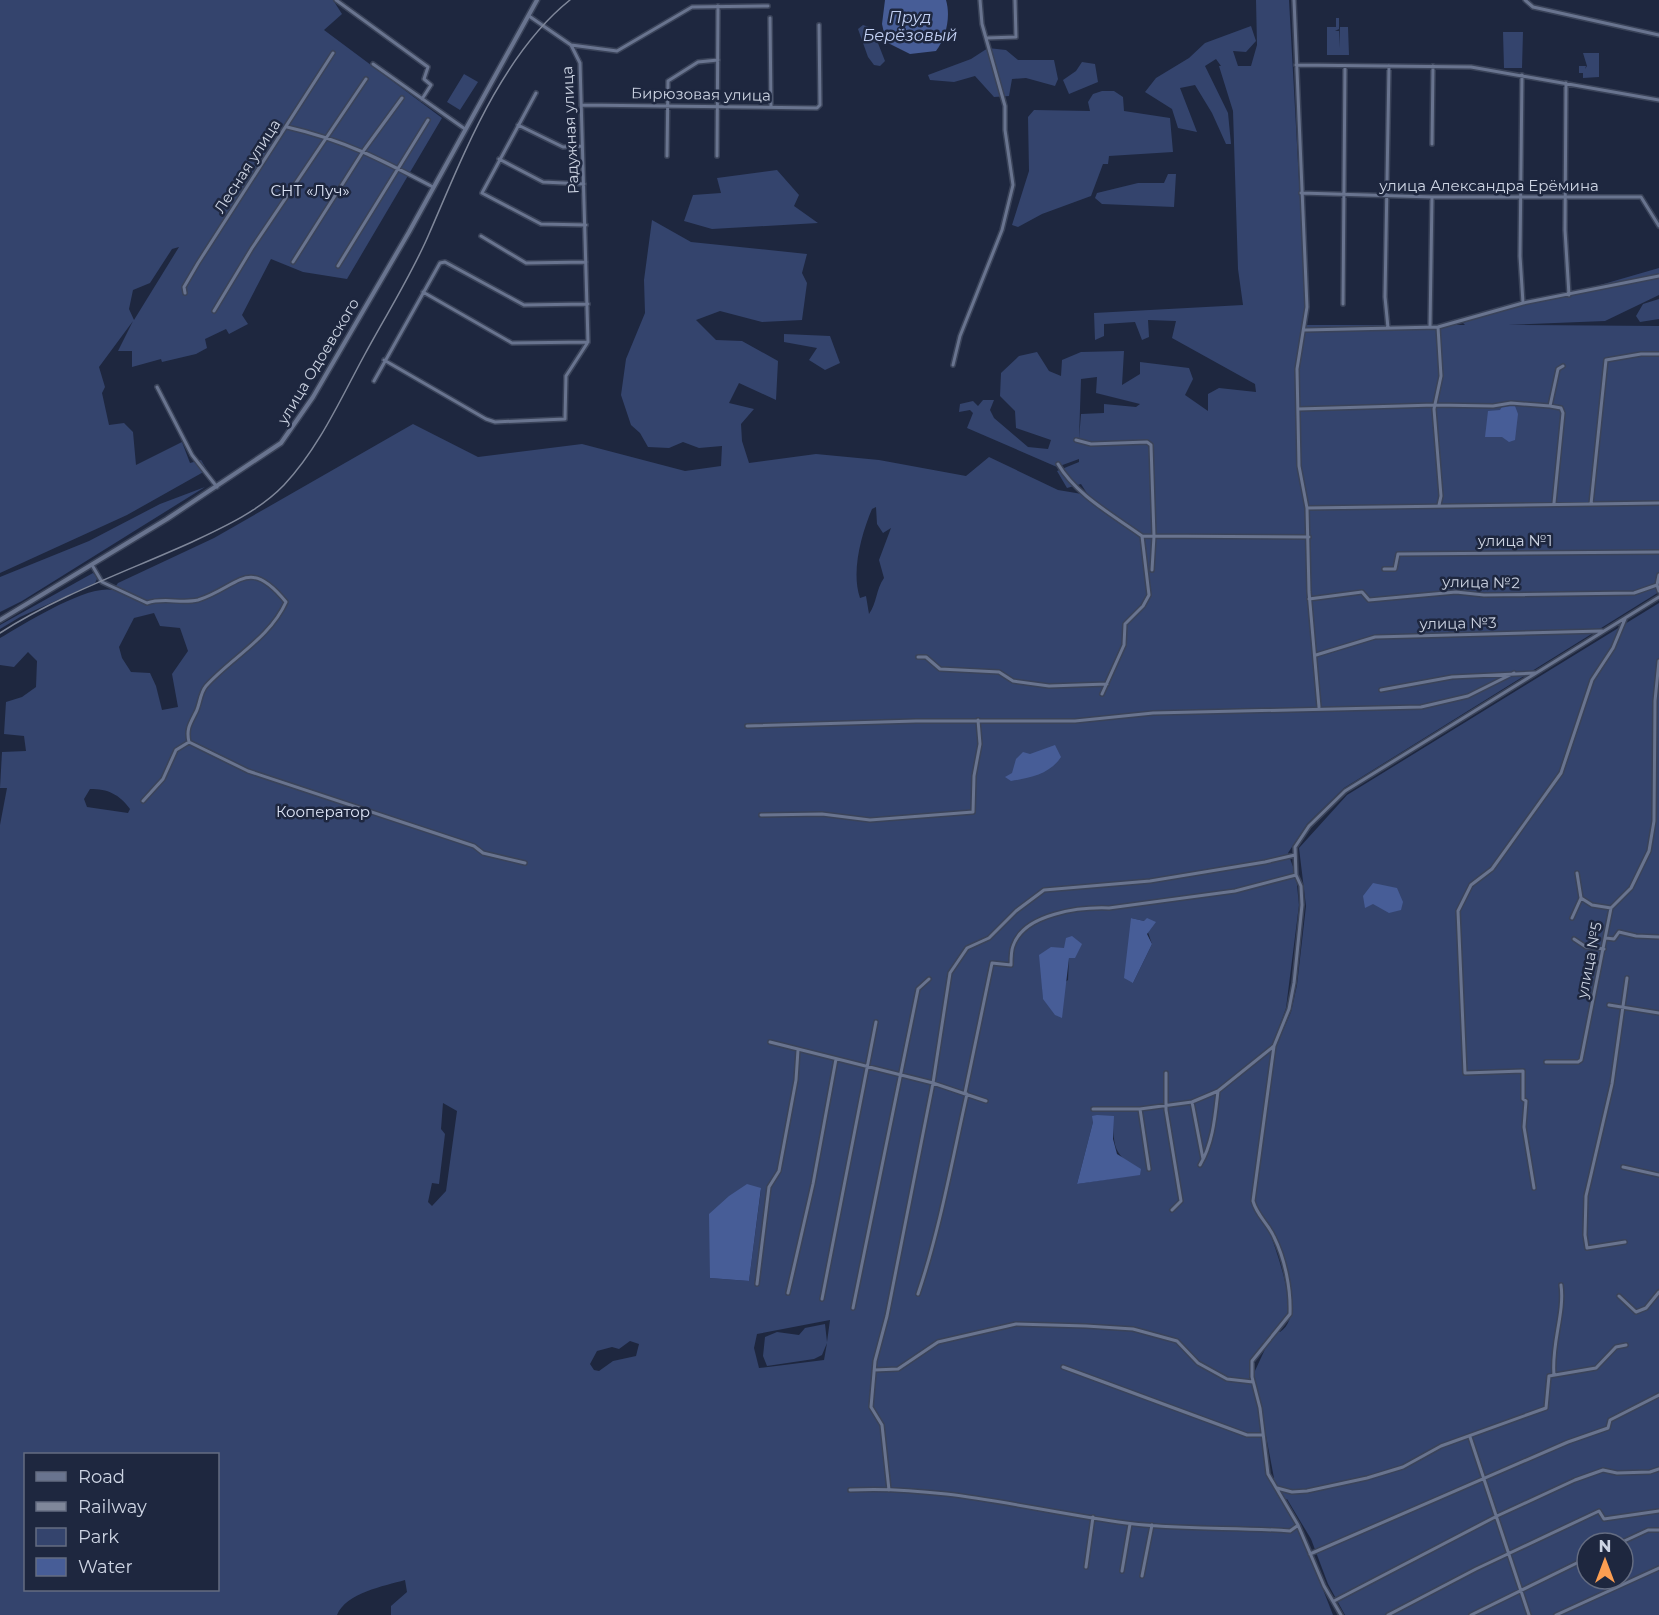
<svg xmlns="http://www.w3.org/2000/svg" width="1659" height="1615" viewBox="0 0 1659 1615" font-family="Montserrat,sans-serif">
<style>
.green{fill:#34446d;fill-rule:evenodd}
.water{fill:#475d97}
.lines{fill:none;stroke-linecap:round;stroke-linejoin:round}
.minor-casing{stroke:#3a4359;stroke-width:6}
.tertiary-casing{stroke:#3a4359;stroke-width:7}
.minor{stroke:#69748f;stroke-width:3}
.tertiary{stroke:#69748f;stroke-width:4}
.rail{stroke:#7f879a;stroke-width:1.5}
.labels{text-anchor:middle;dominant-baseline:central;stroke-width:5;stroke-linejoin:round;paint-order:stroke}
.street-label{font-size:15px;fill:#cdd4e3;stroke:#1e273f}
.park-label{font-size:15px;fill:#dce3f5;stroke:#1e273f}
.water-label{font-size:16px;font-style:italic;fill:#c4d2f5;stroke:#1e273f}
</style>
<rect width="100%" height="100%" fill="#1e273f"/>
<path class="green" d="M0,0H333L342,14L324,30L442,118L347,279L303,272L271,259L242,315L248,324L229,334L226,329L205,339L207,348L196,354L162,362L161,359L132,367V351H118L133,321L99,367L105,387L102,393L109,425L124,423L133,432L136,465L182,442L190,463L201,460L207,470L127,515L0,573ZM179,247L134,320L129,309L133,290L150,283L172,249Z
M1256,0H1289L1307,325H1465L1463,323L1529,299L1569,294L1659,268V295L1605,321L1508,325L1659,326V592L1344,788L1307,824L1288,853L1296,875L1299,905L1286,1008L1270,1052L1278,1042L1291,1012L1297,985L1306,906L1299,848L1347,795L1659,603V1615H1345L1328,1584L1311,1539L1287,1499L1283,1501L1304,1541L1333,1615H391V1606L407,1592L405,1580C384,1586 346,1593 337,1615H0V825L7,788H0L2,752L26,751L24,736L4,734L6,702L22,697L36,687L37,661L28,652L14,667L0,665V638C24,624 87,584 113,590L118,583L214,538L413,424L478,457L582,444L685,471L721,466L722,446L699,448L683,442L669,448L648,447L640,433L631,425L621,395L626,359L645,313L644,280L652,220L691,242L807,254L802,273L807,283L802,320L762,322L720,311L696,320L716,340L742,341L778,361L776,400L739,383L729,403L754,409L741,424L742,441L749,463L816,454L879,460L966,476L989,457L1058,490L1088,495L1081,484L1067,488L1057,471L1079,462V459L1057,467L967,428L973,413L970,410L959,412L960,404L973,401L978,406L983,400H994L990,410L994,418L1028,447L1048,449L1051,440L1016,428L1015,411L1000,396L1001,373L1019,356L1037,352L1049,371L1061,376L1062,360L1081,352L1124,351L1122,385L1140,374V362L1189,368L1193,379L1185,395L1208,411V394L1219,388L1256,392L1255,384L1172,338L1176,321L1148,320L1149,337L1142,340L1135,322L1104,324V336L1095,340L1094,313L1243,305L1238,269L1233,111L1219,66H1221L1216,59L1205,66L1228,113L1231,144H1226L1212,113L1195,85L1180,88L1197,132L1178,128L1172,109L1145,92L1156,78L1189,58L1205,43L1251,26L1256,41L1246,52L1233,51L1238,66H1251L1257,45ZM1097,377L1096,393L1140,404L1136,407L1104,404V413L1081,414L1079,439L1081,379ZM876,507L877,524L883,533L891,528L879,560L884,578C876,589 877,603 869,614L866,596L860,598C851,572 861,535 872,509ZM154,613L160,626L180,628L188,651L172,674L178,707L162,710L156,686L150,673L131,672L122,658L119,647L134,618ZM90,789C108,789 119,794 130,809L128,813L87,807L84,799ZM1131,918L1144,921L1152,944L1133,983ZM1064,948L1069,957L1068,980L1043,999L1042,970L1058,949ZM443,1103L457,1111L446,1191L432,1206L428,1202L432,1183L439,1184L445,1134L441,1129ZM1113,1116C1114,1152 1113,1150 1140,1174L1077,1184L1093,1122ZM761,1189L749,1281L710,1278ZM1276,1236C1285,1259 1305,1315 1280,1332L1275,1331C1280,1326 1287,1318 1288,1311C1291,1295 1278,1255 1272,1239ZM830,1320L827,1342L825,1324L805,1328L799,1335L777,1332L765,1337L763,1356L767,1366L814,1359L822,1355L827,1343L824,1360L759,1368L754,1348L757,1334ZM630,1341L639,1344L636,1356L613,1361L599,1371L594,1370L590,1364L597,1351L612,1347L619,1349ZM1263,1343L1266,1347L1254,1373L1274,1478L1271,1482L1263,1453L1257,1398L1249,1377L1251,1359ZM26,1454H218V1590H26ZM1587,1543H1623V1579H1587Z
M1336,18H1339V29L1335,31H1339V48L1340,27H1348L1349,55H1327V27H1336Z
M863,25L872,28L885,61L880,66L874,65L868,57L858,29Z
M1503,32H1523L1522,68H1504Z
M988,48L1006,50L1018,60H1054L1058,79L1055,86L1026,78L1012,79L1009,96L994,97L975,76L954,82L930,80L928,75L971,59Z
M1583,53H1599V77L1583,78V73H1579V66H1586L1585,69L1587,66Z
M1082,62L1095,64L1098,82L1069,94L1063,80L1076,71Z
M464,74L478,82L460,110L447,102Z
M1102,91H1114L1123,97L1124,111L1170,118L1173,152L1109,156L1108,164H1103L1091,196L1042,214L1018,227L1012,225L1029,171L1028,117L1034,110L1090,111L1088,102L1093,94Z
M777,170L799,195L794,206L818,223L712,229L684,221L693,195L721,193L717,178Z
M1168,174H1176L1174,207L1102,204L1095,198L1097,193L1138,183H1164Z
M1659,299V319L1640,322L1636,316L1643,304Z
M784,334L830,336L840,363L825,370L809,360L817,348L784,342Z
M205,487L22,601L0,612V577L89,541L160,504Z
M93,573L98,577L95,583L20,617L0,629V625Z"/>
<path class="water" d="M885,0H946C951,17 946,38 936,51L910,54L886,42L882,24Z
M1503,405L1515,406L1518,414L1515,440L1509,442L1502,437H1485L1488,411L1500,410Z
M1055,745L1061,757C1050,774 1030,778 1011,781L1005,777L1012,773L1016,759L1023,752L1030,754Z
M1373,883L1397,888L1403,902L1401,910L1389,913L1373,904L1365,908L1363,896Z
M1131,918L1144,921L1147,918L1156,922L1147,934L1152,944L1133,983L1124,978Z
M1072,936L1082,944L1075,958H1069L1062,1018L1055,1015L1043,999L1039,955L1051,947L1064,948L1066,938Z
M1097,1115L1114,1116L1113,1139L1117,1154L1141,1169L1140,1175L1077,1184L1093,1122L1092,1116Z
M747,1184L761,1188L749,1281L710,1278L709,1214L729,1196Z"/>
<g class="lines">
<g class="minor-casing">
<path id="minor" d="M336,0L428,67L424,79L431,85L422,99
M1294,0L1307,307L1297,369L1299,466L1307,508L1309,592L1319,707
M1525,0L1533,7L1659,35
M529,16L571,45
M770,18L771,107
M987,38L1016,37L1015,0
M373,64L465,129
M1296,65L1471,67L1659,100
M1522,75L1520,256L1523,303
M1566,83L1565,230L1569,295
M536,93L482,193L541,224L586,225
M581,105L817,108L820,105L819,25
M518,125L563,147L582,146
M287,127C344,140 382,160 433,187
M1432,144L1433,66
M667,156L668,81L698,62L718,60
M717,156L718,6
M499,159L543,182L584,184
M1301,193L1432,197H1641L1659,226
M481,236L526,263L586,262
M293,262L364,150L402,98
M338,266L428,120
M423,292L512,343L588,342
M185,293L184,287L198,263L333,53
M1343,304L1345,66
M214,311L252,248L366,79
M1430,327L1432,197
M1438,327L1441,376L1434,409L1441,496L1439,505
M1388,328L1385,297L1389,66
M1305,330L1438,327L1523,303L1659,276
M384,360L486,419L495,422L565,419L566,376L588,342L580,63L571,45L617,51L692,7L768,6
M953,365L960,336L1002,230L1013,185L1005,130V106L982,24L980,0
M374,381L440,263L445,262L524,305L588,304
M157,387L192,455L217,487
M1298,409L1435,405L1493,406L1511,403L1550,406
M1076,440L1091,444L1147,442L1151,445L1154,536L1152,570
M1058,464C1076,495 1113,515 1142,536L1149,595L1143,606L1125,624L1124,645L1102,694
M1554,503L1563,413L1561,408L1550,406L1558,369L1563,366
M1591,504L1606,360L1641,354H1659
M1307,508L1659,503
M1142,536L1309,537
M92,565L102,582L147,603C164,597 181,604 198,600C239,587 248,555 286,602C270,638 231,658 206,686C200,693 200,704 196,712C190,724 186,729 189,742L176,750L163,779L143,801
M1384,569H1395L1398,554L1659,552
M1659,575L1657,585L1659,591
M1309,599L1362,592L1369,600L1456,592L1484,595L1634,593L1657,585
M1316,655L1375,637L1602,631
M918,657H926L940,669L999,672L1013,681L1049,686L1107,684
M1381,690L1452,677L1535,673
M747,726L916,721H1075L1153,713L1421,707L1468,696L1514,673
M189,742L248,771L453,839L474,846L483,853L525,863
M761,815L822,814L870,820L973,812L974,776L980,744L978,720
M1577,873L1581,898L1592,905L1611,908
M1572,918L1581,898
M1606,938L1614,939L1619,932L1636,936L1659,937
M1574,939L1586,947L1604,949
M1609,1005L1659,1013
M770,1042L933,1083L950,973L967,948L989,938L1016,911L1044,890L1150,881L1265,862L1295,855
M1546,1062H1578L1581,1060L1611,908L1631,888L1649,851L1654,821L1655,701L1659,661
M1166,1073V1110L1181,1201L1172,1210
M965,1093L992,963L1011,965C1011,959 1011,951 1013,946C1024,913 1081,907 1109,908L1235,891L1296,875
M1192,1102L1203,1159
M1093,1109H1140L1192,1102L1218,1091L1274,1046
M1140,1109L1149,1169
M1200,1165C1213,1143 1215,1117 1218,1091
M1623,1167L1659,1175
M1534,1188L1524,1127L1526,1101L1523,1099V1071L1465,1073L1458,911L1471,885L1492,869L1561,773L1592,680L1613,648L1625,619
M1625,1242L1587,1248L1585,1235L1586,1196L1612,1084L1627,978
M757,1284L769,1187L779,1171L796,1080L798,1050
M788,1293L813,1184L836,1059
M918,1294C940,1229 952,1161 967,1094
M1619,1296L1636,1312L1646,1308L1659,1292
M822,1299L876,1022
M853,1308L918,989L929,979
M1063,1367L1247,1435H1263
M874,1370L898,1369L938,1342L1016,1324L1086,1326L1133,1329L1177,1341L1198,1363L1227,1379L1253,1382
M1554,1375C1551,1344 1565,1313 1561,1285
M1470,1437L1529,1615
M1277,1488L1292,1492L1307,1491L1367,1478L1403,1467L1441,1446L1546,1408L1549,1376L1596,1368L1616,1347L1626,1345
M850,1490C943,1485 1035,1511 1126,1523C1179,1530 1236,1527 1290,1531L1297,1526
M889,1490L882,1425L871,1407L875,1361L887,1316L933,1083L986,1101
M1620,1543L1648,1530H1659
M1310,1554L1568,1442L1608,1428L1610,1420L1659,1395
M1086,1567L1093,1517
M1122,1571L1130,1524
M1142,1576L1152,1525
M1334,1601L1497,1516L1575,1480L1603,1470L1617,1473L1650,1472L1659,1469
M1341,1615L1324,1586L1298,1525L1268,1474L1260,1408L1252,1377V1361L1290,1314C1291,1289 1285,1259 1274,1237C1268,1223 1257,1216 1253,1201L1274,1046L1289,1009L1294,983L1302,905L1301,886L1296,875L1295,847L1309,826L1345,791L1659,597
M1388,1615L1476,1569L1599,1511L1604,1519L1659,1511
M1471,1615L1587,1558
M1556,1615L1659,1568"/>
</g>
<g class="tertiary-casing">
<path id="tertiary" d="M0,620L167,519L281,443L313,397L409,232L537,0"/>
</g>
<use href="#minor" class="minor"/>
<use href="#tertiary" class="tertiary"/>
<path class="rail" d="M0,633C59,595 128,571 192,542C224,527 259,511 284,485C319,448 341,398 365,354C386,315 411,276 429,234C463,156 501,55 570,0"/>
</g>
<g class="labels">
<g class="street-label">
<text transform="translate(701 94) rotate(1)">Бирюзовая улица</text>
<text transform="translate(570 130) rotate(-93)">Радужная улица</text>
<text transform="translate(247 166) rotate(-57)">Лесная улица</text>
<text x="1489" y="185">улица Александра Ерёмина</text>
<text transform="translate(318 361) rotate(-59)">улица Одоевского</text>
<text x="1515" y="540">улица №1</text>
<text transform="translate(1481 582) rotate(1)">улица №2</text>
<text transform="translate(1458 623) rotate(-1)">улица №3</text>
<text transform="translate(1589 960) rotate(-79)">улица №5</text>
</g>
<g class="park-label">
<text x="310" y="190">СНТ «Луч»</text>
<text x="323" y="811">Кооператор</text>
</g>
<g class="water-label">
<text x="910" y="17">Пруд<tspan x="910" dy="18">Берёзовый</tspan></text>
</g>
</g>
<rect x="24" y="1453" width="195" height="138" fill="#1e273f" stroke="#646c81" stroke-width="1.5"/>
<rect x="36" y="1472" width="30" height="9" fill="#69748f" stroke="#646c81" stroke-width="1.5"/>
<text x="78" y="1483" font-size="18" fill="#cdd4e3">Road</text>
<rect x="36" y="1502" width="30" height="9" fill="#7f879a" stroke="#646c81" stroke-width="1.5"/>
<text x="78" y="1513" font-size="18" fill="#cdd4e3">Railway</text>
<rect x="36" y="1528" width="30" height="18" fill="#34446d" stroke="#646c81" stroke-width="1.5"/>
<text x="78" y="1543" font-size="18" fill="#cdd4e3">Park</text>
<rect x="36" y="1558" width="30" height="18" fill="#475d97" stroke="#646c81" stroke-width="1.5"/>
<text x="78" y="1573" font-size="18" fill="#cdd4e3">Water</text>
<g transform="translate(1605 1561)"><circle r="28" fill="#1e273f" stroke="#646c81" stroke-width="1.5"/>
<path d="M0-4.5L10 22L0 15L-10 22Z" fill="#fc9e52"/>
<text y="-9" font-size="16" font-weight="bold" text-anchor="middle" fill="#cdd4e3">N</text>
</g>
</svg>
